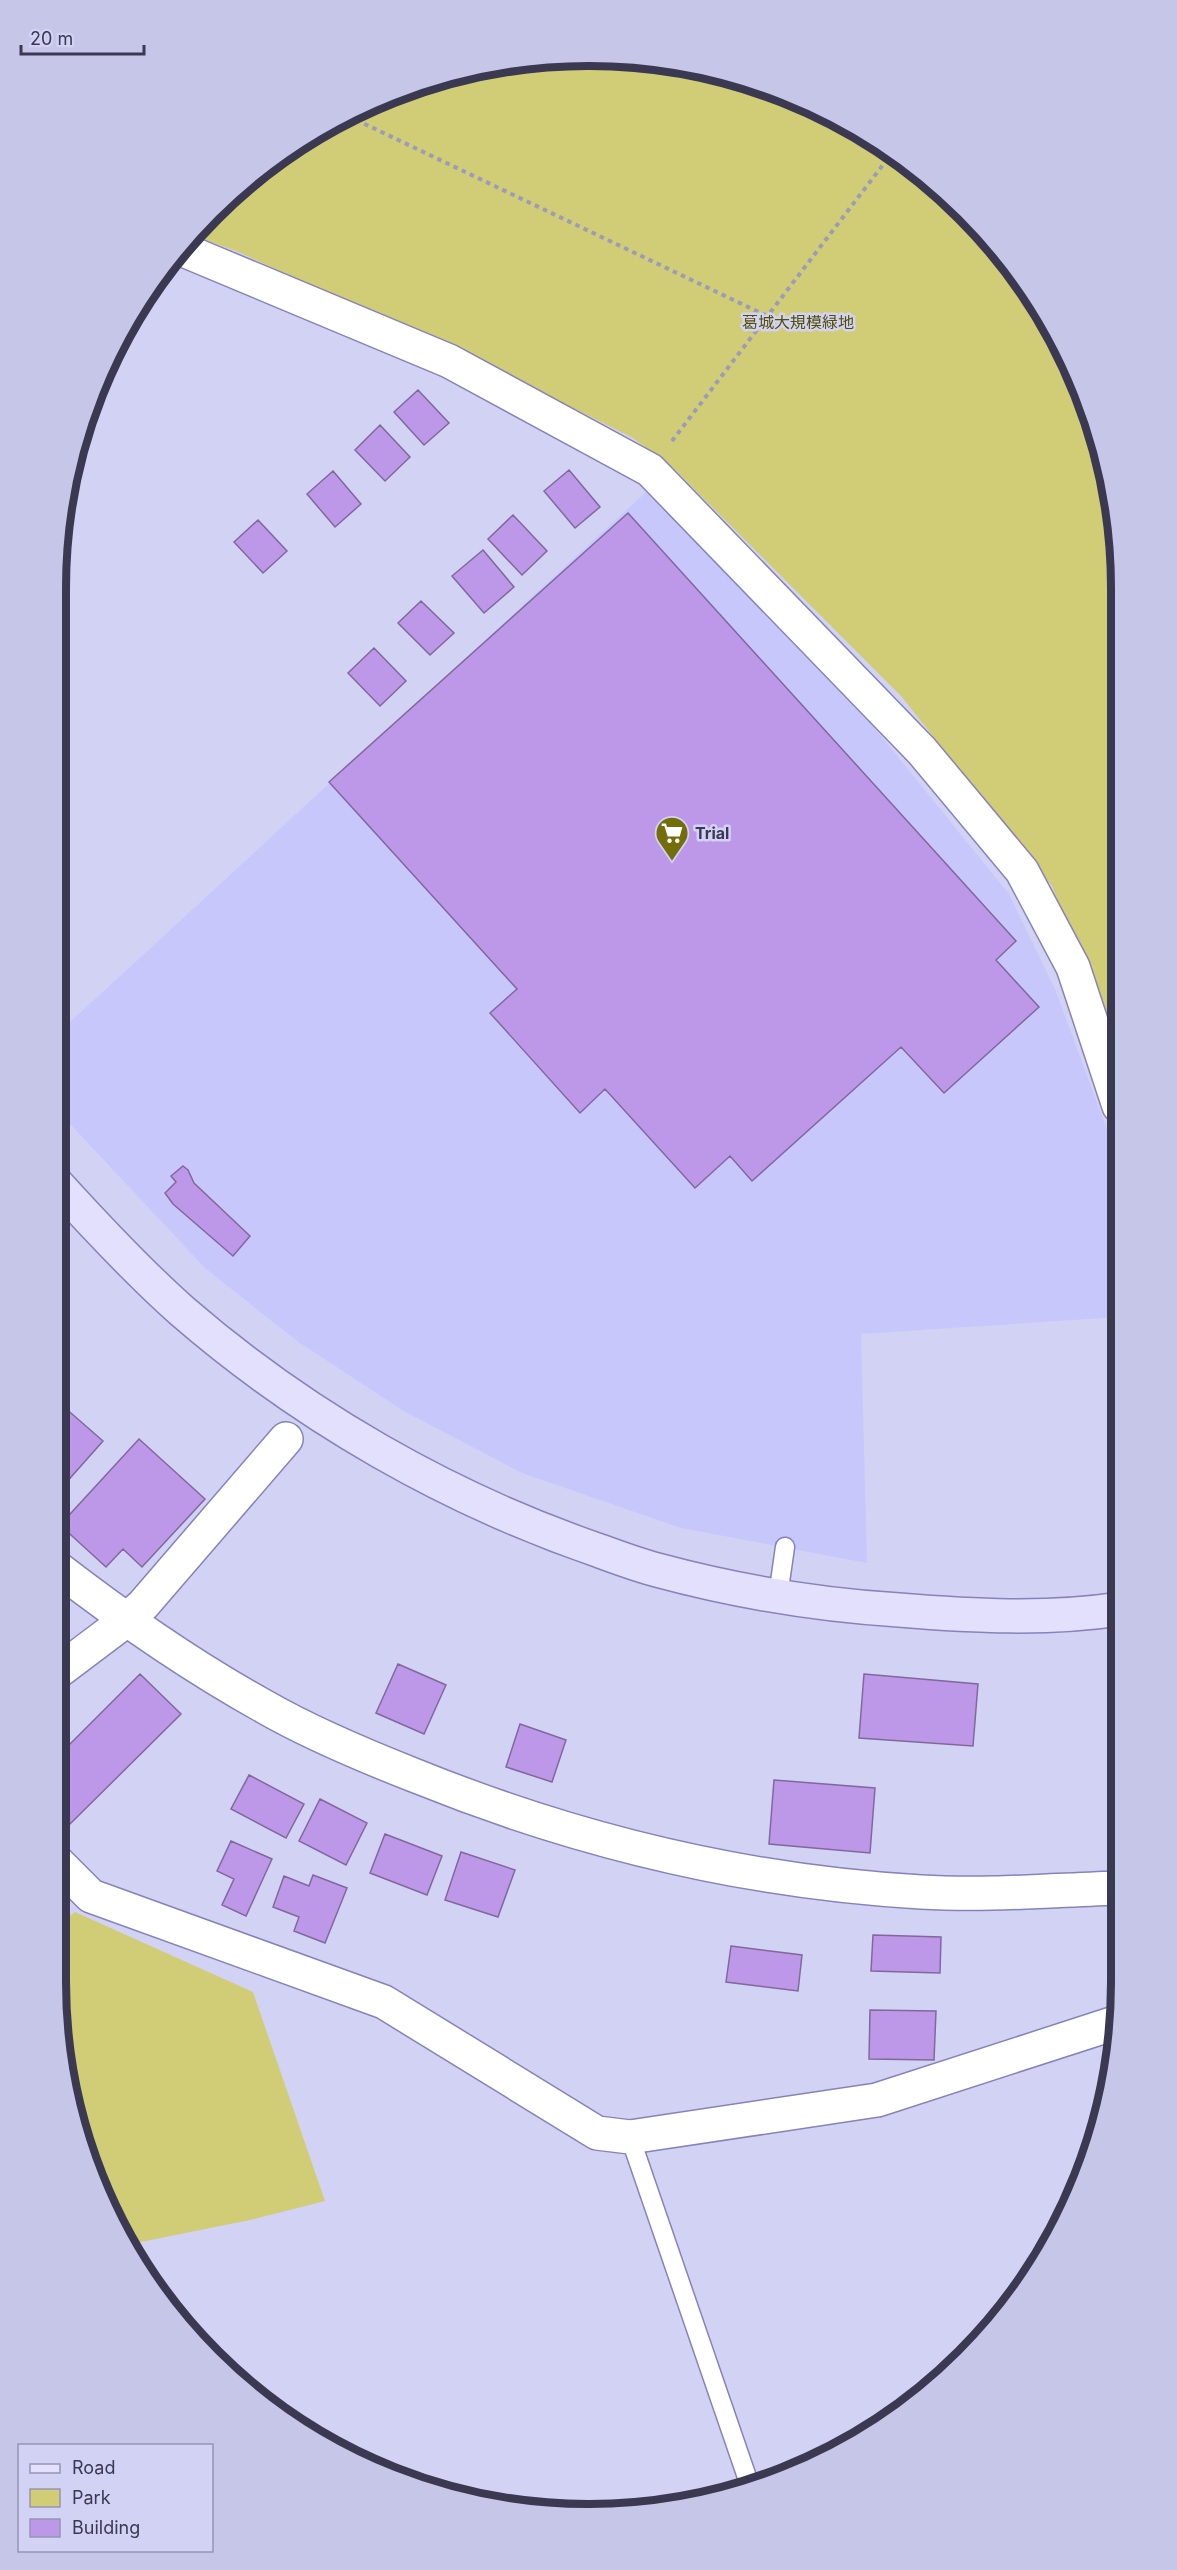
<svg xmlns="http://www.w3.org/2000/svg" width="1177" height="2570" viewBox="0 0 1177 2570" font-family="Inter,'Noto Sans JP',sans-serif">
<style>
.built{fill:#c8c7fc}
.green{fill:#d1cc76}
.building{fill:#be98e8;stroke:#81689c;stroke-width:1.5}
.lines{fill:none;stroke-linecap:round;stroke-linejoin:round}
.lane-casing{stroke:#8583ba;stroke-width:21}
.street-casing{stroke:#8583ba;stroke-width:36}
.secondary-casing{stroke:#8583ba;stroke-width:36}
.path{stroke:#9c9bbb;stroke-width:4;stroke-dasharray:4.5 4.5;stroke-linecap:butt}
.lane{stroke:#fff;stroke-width:18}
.street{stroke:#fff;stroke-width:33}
.secondary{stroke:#e2e0fd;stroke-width:33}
.labels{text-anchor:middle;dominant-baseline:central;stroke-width:5;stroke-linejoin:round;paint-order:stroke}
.park-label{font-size:16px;fill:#534e00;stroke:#d2d2f5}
.poi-label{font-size:16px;font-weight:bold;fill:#3a3951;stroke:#d2d2f5;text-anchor:start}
.rim{fill:none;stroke:#3a3951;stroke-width:8}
</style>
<rect width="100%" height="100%" fill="#d2d2f5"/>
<path class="built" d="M646,492L822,663L1009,894L1055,989L1119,1162V1317L861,1334L867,1563L681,1528L522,1473L402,1410L297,1341L205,1268L56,1109V1035Z"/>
<path class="green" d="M588,56L692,66L792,96L913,165L1011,264L1081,384L1117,519L1119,1063L1052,886L901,696L674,469L633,438L491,367L236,251L192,235C261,152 379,88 484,66C517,59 554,59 588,56Z
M75,1912L253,1992L325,2201L250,2220L126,2245L84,2153L56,1982V1927Z"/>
<path class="building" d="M418,390L449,423L424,445L394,412Z
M380,425L410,457L385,481L355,450Z
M569,470L600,507L575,528L544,491Z
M333,471L361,504L335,527L307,494Z
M628,513L1016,941L996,960L1039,1007L944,1093L901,1047L752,1181L730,1156L695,1188L605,1089L580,1113L490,1013L517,989L329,782Z
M513,515L547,551L522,575L488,539Z
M258,520L287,551L263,573L234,542Z
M483,550L514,587L484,613L452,576Z
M421,601L454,633L430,655L398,623Z
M374,648L406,681L380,706L348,673Z
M183,1166L188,1170L194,1183L250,1236L233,1256L173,1204L165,1193L176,1182L171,1176Z
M56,1400L103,1441L56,1494Z
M139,1439L205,1499L142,1567L123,1549L106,1567L60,1525Z
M398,1664L446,1685L424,1734L376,1713Z
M140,1674L181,1714L69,1825L56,1811V1758Z
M864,1674L978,1684L973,1746L859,1738Z
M520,1724L566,1740L552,1782L506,1767Z
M249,1775L304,1804L286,1838L231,1809Z
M774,1780L875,1788L870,1853L769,1844Z
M320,1799L367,1823L346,1865L299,1841Z
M385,1834L442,1856L427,1895L370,1873Z
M231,1841L272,1859L246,1916L222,1905L234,1879L217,1871Z
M461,1852L515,1870L498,1917L445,1900Z
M313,1875L347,1888L325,1943L294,1931L299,1917L273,1907L284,1876L309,1886Z
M873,1935L941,1937L940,1973L871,1971Z
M731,1946L802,1955L798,1991L726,1982Z
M870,2010L936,2011L934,2060L869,2059Z"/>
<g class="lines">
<g class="lane-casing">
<path id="lane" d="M778,1596L785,1547
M630,2137L749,2483"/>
</g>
<g class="street-casing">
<path id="street" d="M181,249L449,361L650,470L922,751L1022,871L1073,967L1119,1106
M56,1567C122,1618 191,1666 265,1707C312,1734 365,1756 416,1776C577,1841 747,1882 921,1892C987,1896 1055,1890 1121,1888
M56,1673L125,1621L143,1605L286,1439
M56,1861L91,1896L384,2002L597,2133L630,2137L877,2100L1118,2022"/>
</g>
<g class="secondary-casing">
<path id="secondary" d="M56,1183C96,1227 137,1271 182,1311C303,1416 448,1499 600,1551C619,1558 638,1565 657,1570C735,1591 818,1605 899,1610C972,1616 1047,1620 1120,1609"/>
</g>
<path class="path" d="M348,116L767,316
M672,441L892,153"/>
<use href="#lane" class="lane"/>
<use href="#street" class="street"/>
<use href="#secondary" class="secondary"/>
</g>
<defs>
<g id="supermarket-pin" transform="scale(1.725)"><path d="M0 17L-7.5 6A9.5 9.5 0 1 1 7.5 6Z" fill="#736d0a" stroke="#d2d2f5"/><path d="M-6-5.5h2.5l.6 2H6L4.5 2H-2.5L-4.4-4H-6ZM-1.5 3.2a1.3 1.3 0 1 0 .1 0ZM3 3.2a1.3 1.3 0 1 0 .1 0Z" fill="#fff"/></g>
</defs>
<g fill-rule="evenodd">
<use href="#supermarket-pin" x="672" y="833"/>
</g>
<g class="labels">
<g class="park-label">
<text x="798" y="322">葛城大規模緑地</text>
</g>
<g class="poi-label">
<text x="695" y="833">Trial</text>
</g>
</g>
<path d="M0 0H1177V2570H0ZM588 66H589A522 522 0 0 1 1111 588V1982A522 522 0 0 1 589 2504H588A522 522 0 0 1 66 1982V588A522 522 0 0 1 588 66Z" fill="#c6c6e8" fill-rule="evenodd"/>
<path class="rim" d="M588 66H589A522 522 0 0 1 1111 588V1982A522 522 0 0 1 589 2504H588A522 522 0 0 1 66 1982V588A522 522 0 0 1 588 66Z"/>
<rect x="18" y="2444" width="195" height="108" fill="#d2d2f5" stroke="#9595b3" stroke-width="1.5"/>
<rect x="30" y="2464" width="30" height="9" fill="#e2e0fd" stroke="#9595b3" stroke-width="1.5"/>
<text x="72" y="2474" font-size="18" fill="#3a3951">Road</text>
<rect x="30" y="2489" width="30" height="18" fill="#d1cc76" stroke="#9595b3" stroke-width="1.5"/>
<text x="72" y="2504" font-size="18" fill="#3a3951">Park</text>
<rect x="30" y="2519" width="30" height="18" fill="#be98e8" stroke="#9595b3" stroke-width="1.5"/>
<text x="72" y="2534" font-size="18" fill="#3a3951">Building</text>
<path d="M21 45v9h123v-9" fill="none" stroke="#3a3951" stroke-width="3"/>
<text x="30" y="45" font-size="18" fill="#3a3951" stroke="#d2d2f5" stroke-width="4.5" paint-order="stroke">20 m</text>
</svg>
